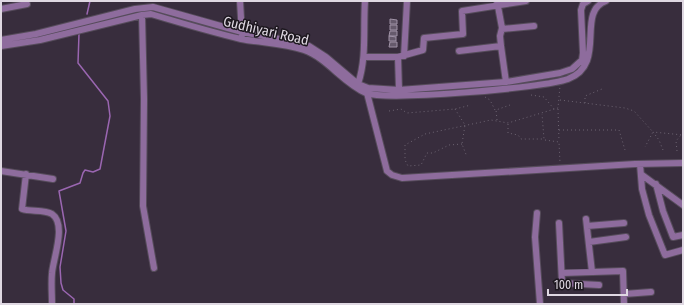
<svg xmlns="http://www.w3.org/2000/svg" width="684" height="305" viewBox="0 0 684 305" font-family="'Fira Sans Condensed',sans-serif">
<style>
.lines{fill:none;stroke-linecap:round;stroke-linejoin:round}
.stream{stroke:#9a66b1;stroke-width:1.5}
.building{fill:#665a6c;stroke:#9f92a6}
.minor-casing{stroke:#564c5b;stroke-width:8}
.path{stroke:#6d6472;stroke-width:1;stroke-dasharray:1 3;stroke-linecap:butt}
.minor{stroke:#8e6c9d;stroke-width:6}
.labels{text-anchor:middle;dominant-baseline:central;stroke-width:3;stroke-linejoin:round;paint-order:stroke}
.street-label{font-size:14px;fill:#dfd8e2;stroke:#1d181f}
</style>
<rect width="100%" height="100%" fill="#382d3d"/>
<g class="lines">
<path class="stream" d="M87,14L90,1
M74,304V299L63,290L61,283L60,267L66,231L59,191L80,183L83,173L85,170L93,172L100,169L110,116L108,101L78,63L79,34"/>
</g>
<path class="building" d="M390,19L397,20V24H390Z
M390,25H397V30H390Z
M390,31H397V36H389Z
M389,36L396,37V41H389Z
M390,42H397V47H389Z"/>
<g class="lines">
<g class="minor-casing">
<path id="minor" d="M240,1L242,35
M497,1L502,28L500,36L501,46L506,82
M1,9L27,4
M142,15L144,99L143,206L154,268
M502,29L534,26
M1,40L36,34L135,9L153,7L242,32L290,41L309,46L326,57L358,84L368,88L399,90L506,82L560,73L572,69L582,60L583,53L581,10L583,4L588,1
M1,46L40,40L142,15L151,14C181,23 211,32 241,39C262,43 284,43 304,50C327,58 343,83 366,93C387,101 544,88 568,79C608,64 575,12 606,1
M459,51L501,46
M404,56L407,1
M364,57H398L423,50L424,38L463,34L462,11L526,1
M398,57L399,90
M358,84C367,57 363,29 365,1
M367,93L387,171L392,175L402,178L635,164L683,163
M640,164L642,189L649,215L665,255L683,250
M1,171L53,179
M26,174L22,209C31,212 44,209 52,214C67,224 53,259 52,273C51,283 52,294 52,304
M642,175L683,205
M656,184L663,211L673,237L683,235
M537,213L535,237L540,304
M586,219L592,272
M559,223L562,283L599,285
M587,226L624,223
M589,242L626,237
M562,273L623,271L624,304
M624,294L651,292"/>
</g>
<path class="path" d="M531,95L544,97L554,109
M485,97L490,100L495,110
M560,100L625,108L634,111L653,132L645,147
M585,103V96L602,89
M455,109L465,125L462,144L467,157
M558,109L559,141
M389,111L401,109L407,113L455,109L471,105
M497,120L496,110L510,105
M508,124V133L518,135L521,139H544L542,114
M559,130H619L625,150
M545,140L559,142L560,163
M462,144L449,145L433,153H427L421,165L408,166L405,160V145L425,134L491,120L508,123L558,108L560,86
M663,150L659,140L653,132L683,135
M677,151L676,141L681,135"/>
<use href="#minor" class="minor"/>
</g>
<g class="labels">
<g class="street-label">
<text transform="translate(266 31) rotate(13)">Gudhiyari Road</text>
</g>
</g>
<rect width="684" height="305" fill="none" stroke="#dfd8e2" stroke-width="4"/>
<path d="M548 289v6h79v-6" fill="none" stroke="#dfd8e2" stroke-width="2"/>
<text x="554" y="289" font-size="12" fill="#dfd8e2" stroke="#1d181f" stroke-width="3" paint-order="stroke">100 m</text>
</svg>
